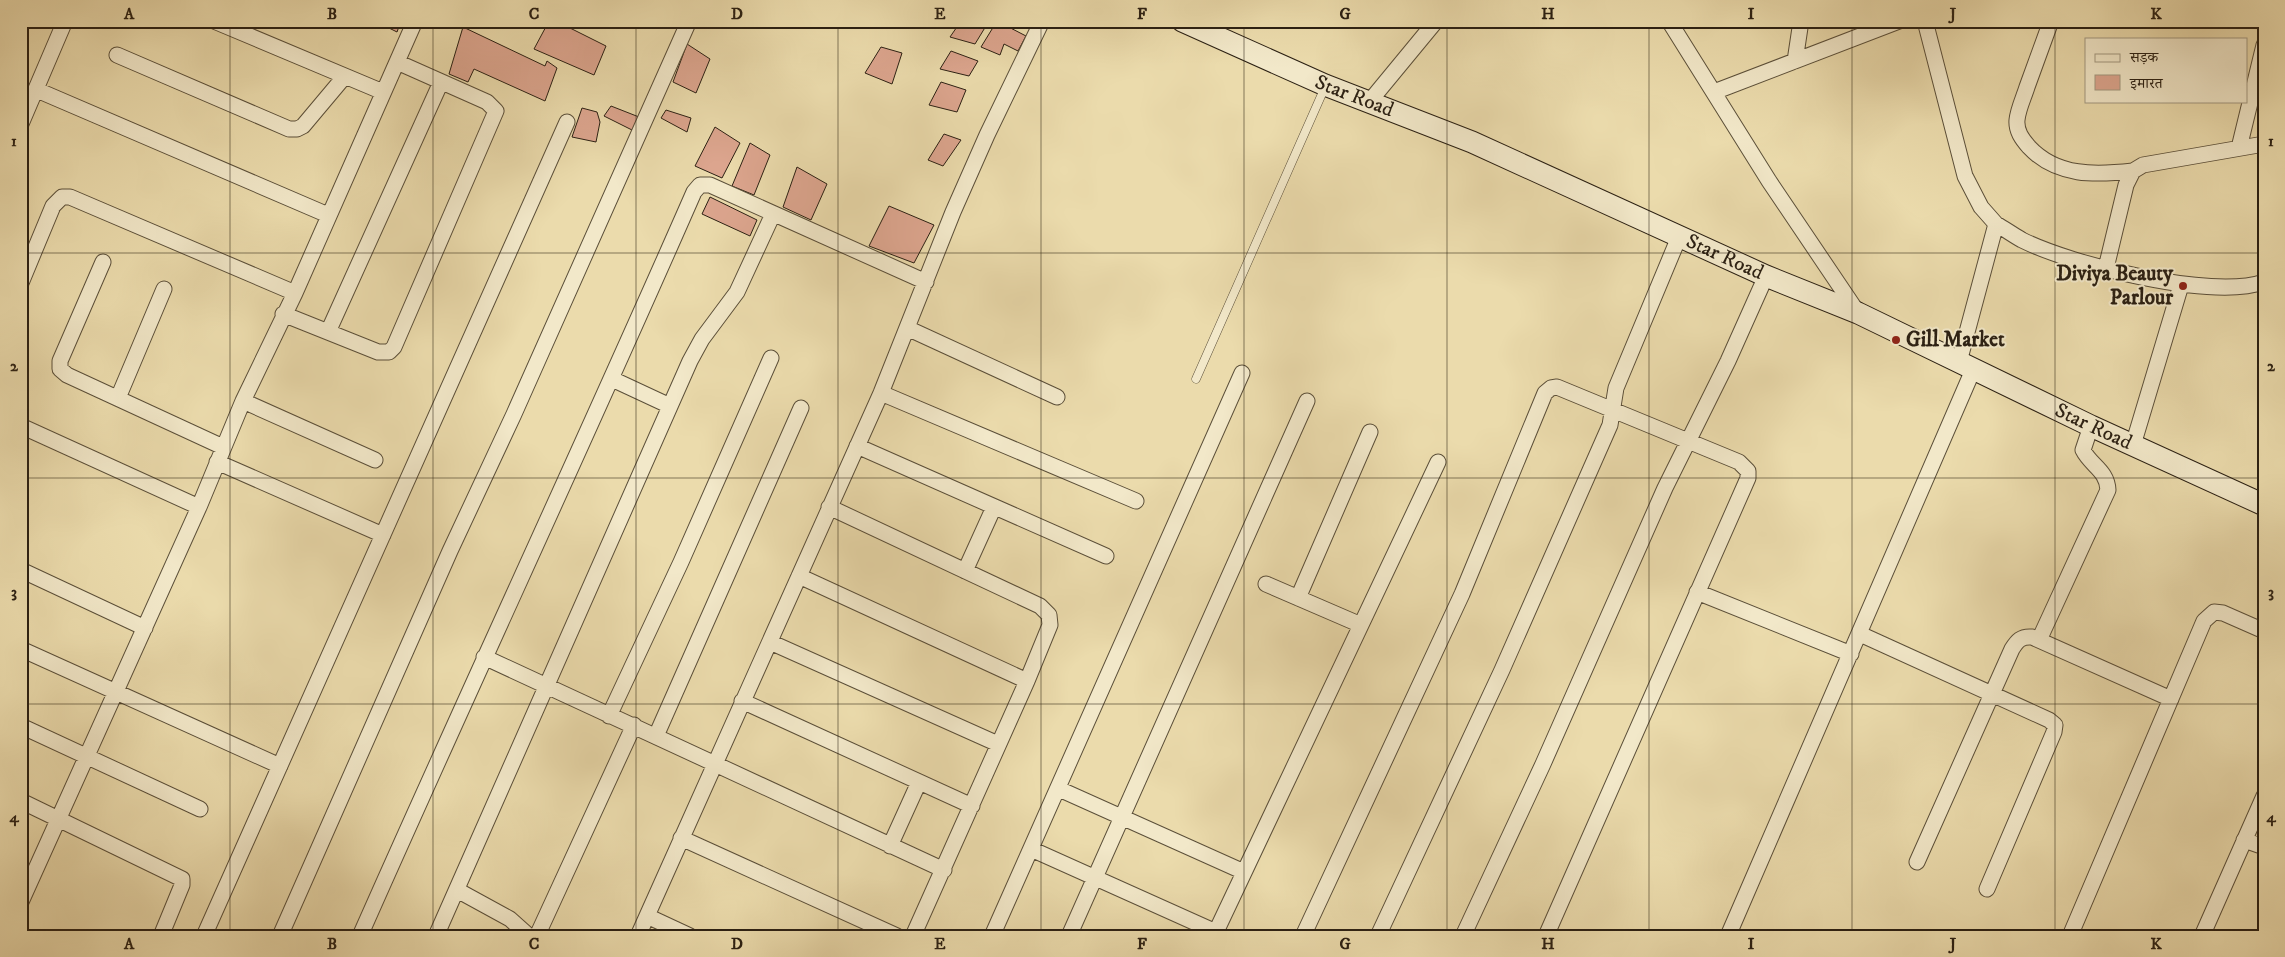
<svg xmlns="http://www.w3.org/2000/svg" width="2285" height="957" viewBox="0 0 2285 957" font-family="'IM FELL DW Pica','Noto Serif Devanagari',serif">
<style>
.building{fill:#dca58e;stroke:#2b2013}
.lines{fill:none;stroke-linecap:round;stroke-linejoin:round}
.lane-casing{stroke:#5b4f39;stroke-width:9}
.street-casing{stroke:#5b4f39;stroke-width:17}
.secondary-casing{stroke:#2b2013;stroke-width:23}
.lane{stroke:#f2e8c9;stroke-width:8}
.street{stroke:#f2e8c9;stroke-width:15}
.secondary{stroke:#f2e8c9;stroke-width:21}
.grid{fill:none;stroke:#2b2013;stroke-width:1;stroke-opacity:0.55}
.poi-dot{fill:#8f2418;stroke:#f2e8c9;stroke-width:2}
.labels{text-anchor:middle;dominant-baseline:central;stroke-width:4;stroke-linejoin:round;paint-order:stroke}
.street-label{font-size:21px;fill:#2b2013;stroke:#f2e8c9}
.poi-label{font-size:21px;font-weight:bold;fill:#2b2013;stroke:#f2e8c9;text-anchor:end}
.neatline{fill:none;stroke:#2b2013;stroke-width:2}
.grid-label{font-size:16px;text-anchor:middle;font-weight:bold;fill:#2b2013}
</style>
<rect width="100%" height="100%" fill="#ebdbac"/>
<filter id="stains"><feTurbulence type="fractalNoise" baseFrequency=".004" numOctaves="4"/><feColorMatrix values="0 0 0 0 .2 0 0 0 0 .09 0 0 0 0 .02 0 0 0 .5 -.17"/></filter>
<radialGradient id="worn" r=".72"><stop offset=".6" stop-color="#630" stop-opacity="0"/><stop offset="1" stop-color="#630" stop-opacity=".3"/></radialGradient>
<path class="building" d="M375,21H401L397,32Z
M549,21H556L606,46L594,75L534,49Z
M961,21H989L975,44L950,37Z
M997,21L1026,36L1018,51L1004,44L1000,55L981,47Z
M463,27L545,66L547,61L557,68L545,101L474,69L468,82L449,74Z
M687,44L710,59L696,93L673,82Z
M881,47L902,53L892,84L865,73Z
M951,51L978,61L969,76L940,69Z
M941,82L966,90L957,112L929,105Z
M611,106L639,117L634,131L604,116Z
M582,108L597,112L600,122L596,142L572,137Z
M666,110L691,118L687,132L661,118Z
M715,127L740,143L722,178L695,166Z
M944,134L961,140L943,166L928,160Z
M750,143L770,155L754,195L732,186Z
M797,167L827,184L811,220L783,207Z
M710,197L757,220L750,236L702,214Z
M889,206L934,225L914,263L869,246Z"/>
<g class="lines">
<g class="lane-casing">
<path id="lane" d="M1196,379L1325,87"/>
</g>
<g class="street-casing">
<path id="street" d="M214,21L383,92
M1669,21L1769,181L1858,313
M1925,21L1965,176L1981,207L1996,224
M2051,21C2043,43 2035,65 2027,87C2024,97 2018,109 2017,120C2016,131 2022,139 2029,147C2057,177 2096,175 2133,171
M117,55L289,129H297L303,126L345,76
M1795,61L1801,21
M37,90L328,215
M1714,92L1899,21
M1370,101L1436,21
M21,124L65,21
M2239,148L2264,45
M103,262L60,361V369L67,375L223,447
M2106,268L2126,185L2133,171L2143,165L2264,144
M21,283L53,206L62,197H70L295,293
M283,314L378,352H389L394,347L496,111L487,102L397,62
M907,328L1057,397
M328,332L441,82
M1959,362L1996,224C2005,229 2013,235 2022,240C2072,265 2211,300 2264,282
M612,379L670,406
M881,393L1136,501
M118,398L164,289
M243,401L375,460
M21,426L199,507
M2133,445L2181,285
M857,446L1106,556
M217,462L383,535
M829,507L1040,606L1049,615L1050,625L1027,681L913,936
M21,570L145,628
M965,571L994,507
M799,576L1027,681
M1266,584L1361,625
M1697,592L1851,654
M1298,598L1370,432
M1860,634L2049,720L2055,725L2054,732L1987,889
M2039,640L2108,490C2107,470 2091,466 2083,450L2091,426
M770,642L998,744
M21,649L280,766
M484,657L944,870
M742,701L972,806
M609,716L681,562L771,358
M21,726L200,809
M656,736L801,408
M1059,789L1244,872
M21,801L182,879V885L161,936
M681,838L897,936
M2244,840L2264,847
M890,846L919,782
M1031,849L1216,932
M1917,862L2012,649C2017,641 2021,636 2032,637L2171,699
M457,890L510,919L529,936
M21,902L199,507L243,401L295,293L415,21
M647,916L690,936
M204,936L567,122
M280,936L450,551L514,414L689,21
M360,936C470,687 585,441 694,192L700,185H710L926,282
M436,936L690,361L702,339L737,292L773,214
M537,936L634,725
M638,936L881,393L953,212L987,135L1042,21
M992,936L1242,373
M1069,936L1307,401
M1214,936L1438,462
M1303,936L1462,594L1545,393L1551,388L1557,387L1739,462L1748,471V478L1546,936
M1378,936L1502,670L1610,425L1616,388L1679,237
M1463,936L1543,764L1665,488L1728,361L1766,276
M1728,936L1973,370
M2070,936L2204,621L2214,612L2223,613L2264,631
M2202,936L2264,796"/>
</g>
<g class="secondary-casing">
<g id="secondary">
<path id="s1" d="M1182,21L1325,85L1472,142L1766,276L1858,313L2091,426L2264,505"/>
</g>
</g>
<use href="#lane" class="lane"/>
<use href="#street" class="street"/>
<use href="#secondary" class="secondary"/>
</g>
<path class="grid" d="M230,21V936M433,21V936M636,21V936M838,21V936M1041,21V936M1244,21V936M1447,21V936M1649,21V936M1852,21V936M2055,21V936M21,253H2264M21,478H2264M21,704H2264"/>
<g class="poi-dot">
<circle cx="2183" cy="286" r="5"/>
<circle cx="1896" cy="340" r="5"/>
</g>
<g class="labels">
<g class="street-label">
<text stroke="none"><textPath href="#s1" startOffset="188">Star Road</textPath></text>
<text stroke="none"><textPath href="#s1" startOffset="592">Star Road</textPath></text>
<text stroke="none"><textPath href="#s1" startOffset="998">Star Road</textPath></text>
</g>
<g class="poi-label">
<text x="2173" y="274">Diviya Beauty<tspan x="2173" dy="24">Parlour</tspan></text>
<text x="1906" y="340" text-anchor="start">Gill Market</text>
</g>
</g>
<rect width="2285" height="957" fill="none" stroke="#ebdbac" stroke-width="55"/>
<rect x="2085" y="38" width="162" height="65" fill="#f2e8c9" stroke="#a29880"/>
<rect x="2095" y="54" width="25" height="8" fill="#f2e8c9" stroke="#a29880"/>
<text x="2130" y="62" font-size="15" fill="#2b2013">सड़क</text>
<rect x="2095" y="75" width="25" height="15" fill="#dca58e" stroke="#a29880"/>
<text x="2130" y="88" font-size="15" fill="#2b2013">इमारत</text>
<rect x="28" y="28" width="2230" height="902" class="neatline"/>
<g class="grid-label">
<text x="129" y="19">A</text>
<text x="332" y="19">B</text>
<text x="534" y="19">C</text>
<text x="737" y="19">D</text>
<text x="940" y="19">E</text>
<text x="1142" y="19">F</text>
<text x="1345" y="19">G</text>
<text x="1548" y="19">H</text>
<text x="1751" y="19">I</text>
<text x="1953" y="19">J</text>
<text x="2156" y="19">K</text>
<text x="14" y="146">1</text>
<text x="2271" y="146">1</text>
<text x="14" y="371">2</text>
<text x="2271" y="371">2</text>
<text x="14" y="597">3</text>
<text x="2271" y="597">3</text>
<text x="14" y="822">4</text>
<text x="2271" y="822">4</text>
<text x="129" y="949">A</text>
<text x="332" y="949">B</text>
<text x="534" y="949">C</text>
<text x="737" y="949">D</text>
<text x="940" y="949">E</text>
<text x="1142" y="949">F</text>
<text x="1345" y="949">G</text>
<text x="1548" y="949">H</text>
<text x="1751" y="949">I</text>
<text x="1953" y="949">J</text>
<text x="2156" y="949">K</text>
</g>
<rect width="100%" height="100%" filter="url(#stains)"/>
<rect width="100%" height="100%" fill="url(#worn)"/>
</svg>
